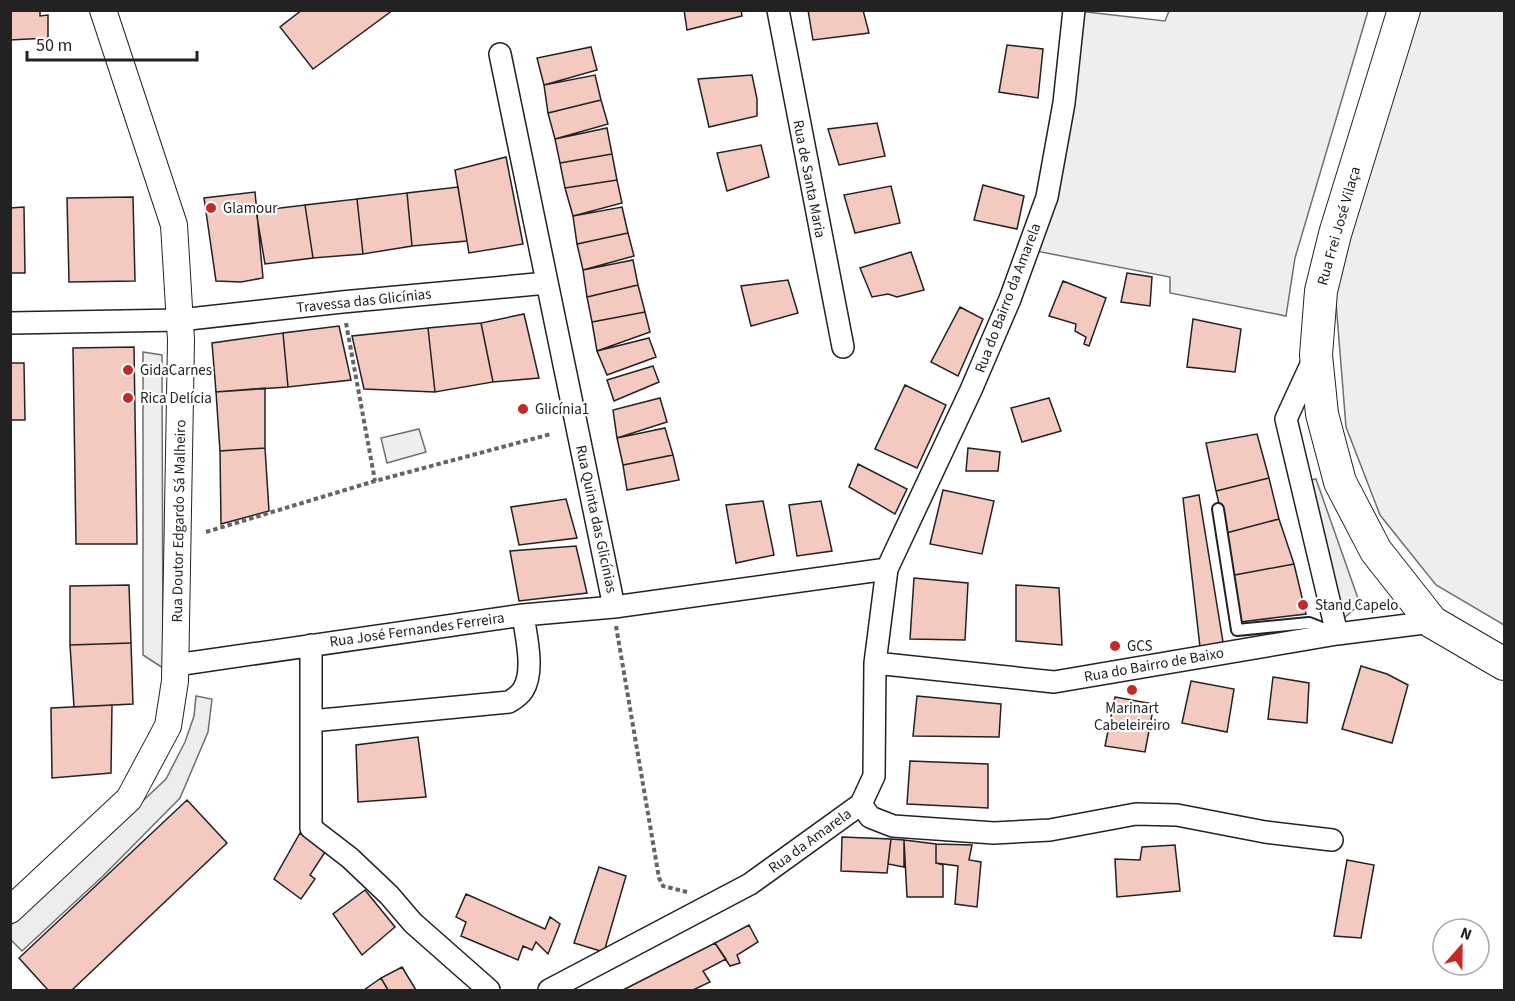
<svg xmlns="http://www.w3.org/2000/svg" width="1515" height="1001" viewBox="0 0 1515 1001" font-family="'Source Sans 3',sans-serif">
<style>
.green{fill:#eee;stroke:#6f6f6f;stroke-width:1.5}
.parking{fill:#ededed;stroke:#6f6f6f;stroke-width:1.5}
.building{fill:#f3c9c0;stroke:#222;stroke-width:1.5}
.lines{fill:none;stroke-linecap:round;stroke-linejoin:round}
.service-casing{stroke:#222;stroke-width:14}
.minor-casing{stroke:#222;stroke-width:24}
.tertiary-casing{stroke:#222;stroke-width:28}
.primary-casing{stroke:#222;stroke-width:34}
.path{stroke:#646464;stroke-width:4;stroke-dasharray:4.5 3;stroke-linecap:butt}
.service{stroke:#fff;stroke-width:10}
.minor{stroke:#fff;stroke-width:21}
.tertiary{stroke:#fff;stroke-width:26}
.primary{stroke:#fff;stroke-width:32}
.poi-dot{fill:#c62828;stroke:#fff;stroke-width:2}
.labels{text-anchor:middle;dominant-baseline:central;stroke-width:4.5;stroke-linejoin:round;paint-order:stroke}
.street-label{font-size:15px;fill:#222;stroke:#fff}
.poi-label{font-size:15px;fill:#222;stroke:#fff;text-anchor:start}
</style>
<rect width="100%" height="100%" fill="#fff"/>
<path class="green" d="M1078,11L1165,21L1169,11H1368L1295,258L1286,316L1170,293V277L1036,251Z
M1417,11H1504V625L1436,585L1380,515L1346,427L1335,290Z
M419,429L426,452L387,463L381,438Z"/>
<path class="parking" d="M143,352L162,355L163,668L143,655Z
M1316,479L1360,604L1343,619L1307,481Z
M196,696L212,699L208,732L180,798L103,876L22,951L11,940L10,926L166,779L185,742L194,716Z"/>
<path class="building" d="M10,10H40V16L48,15V38L10,40Z
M302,10H393L313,69L280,27Z
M684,10H741L742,16L687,30Z
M808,10H863L869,33L813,40Z
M1007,45L1043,49L1038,98L999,92Z
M591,47L597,70L544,85L537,58Z
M595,75L601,100L548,113L544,85Z
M752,75L757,99V116L709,127L698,79Z
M601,100L608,124L555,139L548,113Z
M877,123L885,156L839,165L828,129Z
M607,128L612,154L560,163L555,139Z
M761,145L769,177L727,191L717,153Z
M612,154L617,180L565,188L560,163Z
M506,157L523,244L469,253L455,170Z
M617,180L622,203L573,216L565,188Z
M983,185L1024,196L1017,229L974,220Z
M891,186L900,223L855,233L844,195Z
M458,187L467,241L412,246L407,193Z
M255,192L263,278L241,282L216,281L204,198Z
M407,193L412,246L363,254L357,199Z
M133,197L135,281L69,282L67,198Z
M357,199L363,254L313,258L305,205Z
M305,205L313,258L265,264L256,211Z
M24,207L25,273H10V208Z
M622,207L628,233L577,244L573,216Z
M628,233L634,256L583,270L577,244Z
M911,252L924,290L897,297L888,294L872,297L860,268Z
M633,260L638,285L587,297L583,270Z
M1127,273L1152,277L1150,306L1121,302Z
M788,280L798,313L751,326L741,286Z
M1063,281L1106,298L1089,346L1084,344L1086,337L1075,331L1076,324L1049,316Z
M638,285L645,312L592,322L587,297Z
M960,307L983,319L958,376L931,362Z
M645,312L650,332L597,351L592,322Z
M524,314L539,378L493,382L481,323Z
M1193,319L1241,329L1235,372L1187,367Z
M481,323L493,382L435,392L428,328Z
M339,326L351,380L288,387L283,333Z
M428,328L435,392L364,389L352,336Z
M283,333L288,387L216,392L212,343Z
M649,338L656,357L607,375L597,351Z
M134,347L137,544H76L73,348Z
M10,363H24L25,420H10Z
M653,366L659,382L614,401L607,380Z
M905,385L946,405L917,468L875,449Z
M265,388V448L220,451L216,392Z
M660,398L667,422L617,438L613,410Z
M1049,398L1061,431L1022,442L1011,408Z
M665,428L673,455L623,465L617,438Z
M1257,434L1269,478L1216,491L1206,443Z
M265,448L269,511L221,524L220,451Z
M968,448L1000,452L998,471H966Z
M673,455L679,480L627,490L623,465Z
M858,464L907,489L895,514L849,487Z
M1269,478L1279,519L1226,533L1216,491Z
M943,490L994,501L982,554L930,544Z
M1199,495L1223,642L1200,647L1183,498Z
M566,499L577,538L519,545L511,507Z
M763,501L774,555L736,563L726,505Z
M821,501L832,551L797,556L789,505Z
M1279,519L1294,564L1229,576L1226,533Z
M576,546L587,593L519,601L510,551Z
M1294,564L1306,614L1240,622L1229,576Z
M914,578L968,583L965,640L910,639Z
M129,585L131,643L70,645V586Z
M1016,585L1059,588L1062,645L1016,641Z
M131,643L133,704L74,707L70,645Z
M1361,666L1387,674L1408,685L1392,743L1342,729Z
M1273,677L1309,683L1307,723L1268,719Z
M1191,681L1234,689L1227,732L1182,723Z
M917,696L1001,704L999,737L913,736Z
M1115,697L1154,704L1145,752L1105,746Z
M112,705L111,773L52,778L51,708Z
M418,737L426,797L358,802L356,745Z
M910,761L988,764V808L907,804Z
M187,800L227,843L72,990H48L19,958Z
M300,833L327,849L310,875L315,879L301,899L274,879Z
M842,837L891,839L887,873L841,871Z
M891,839L904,840V867L888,864Z
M904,840L936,844V863L943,865V897H907Z
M936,844L972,845L969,860L981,862L977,907L955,904L958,866L936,863Z
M1175,845L1180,891L1117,897L1115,859L1140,860L1142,847Z
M1347,860L1374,865L1361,938L1334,936Z
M599,867L626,876L604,952L574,943Z
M365,890L395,927L362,955L333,914Z
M466,894L545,929L550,917L560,924L548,954L536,942L532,950L523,946L518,960L461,936L466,922L456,917Z
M749,925L758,942L737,955L740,963L730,966L715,943Z
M715,943L726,959L703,971L710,982L693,990H623Z
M402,967L416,990H388L381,978Z
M381,978L388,990H364Z"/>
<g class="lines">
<g class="service-casing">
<path id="service" d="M1218,509L1237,630L1309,623L1332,632"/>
</g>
<g class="minor-casing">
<path id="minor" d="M778,10L843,347
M500,54L614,607
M10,323L180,320L342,302L547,283
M1315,356L1286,419L1337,634
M311,645V828L350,858L389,895L413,923L489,990
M875,663L1054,682L1337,634L1432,622
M176,665L523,615L614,607L887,569
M311,721L509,702C514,699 520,695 523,690C535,671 526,636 523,615
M861,804L870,817L893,826L994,833L1050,830L1136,814L1177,815L1265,832L1332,840
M549,990L750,884L861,804L874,776L875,663L887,569L971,390L1010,299L1047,197L1064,103L1074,10"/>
</g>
<g class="tertiary-casing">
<path id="tertiary" d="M10,910L129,799L168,726L175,681L181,340L174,225L103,10"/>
</g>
<g class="primary-casing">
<path id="primary" d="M1404,10L1335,234L1321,291L1316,355L1322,414L1340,482L1376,551L1432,622L1504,664"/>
</g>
<path class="path" d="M346,323L375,481
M206,532L375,481L551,434
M616,626L659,878L663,886L687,892"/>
<use href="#service" class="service"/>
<use href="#minor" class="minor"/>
<use href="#tertiary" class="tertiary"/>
<use href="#primary" class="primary"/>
</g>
<g class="poi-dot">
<circle cx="211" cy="208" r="6"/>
<circle cx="128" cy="370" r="6"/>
<circle cx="128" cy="398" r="6"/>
<circle cx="523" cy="409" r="6"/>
<circle cx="1303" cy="605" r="6"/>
<circle cx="1115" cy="646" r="6"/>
<circle cx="1132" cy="690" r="6"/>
</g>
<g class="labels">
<g class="street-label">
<text transform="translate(809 179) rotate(79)">Rua de Santa Maria</text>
<text transform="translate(1339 226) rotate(-74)">Rua Frei José Vilaça</text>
<text transform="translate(1008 298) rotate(-69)">Rua do Bairro da Amarela</text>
<text transform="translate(364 301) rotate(-6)">Travessa das Glicínias</text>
<text transform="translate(596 519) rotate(78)">Rua Quinta das Glicínias</text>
<text transform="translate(179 521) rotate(-89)">Rua Doutor Edgardo Sá Malheiro</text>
<text transform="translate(417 630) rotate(-8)">Rua José Fernandes Ferreira</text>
<text transform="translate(1154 665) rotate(-10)">Rua do Bairro de Baixo</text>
<text transform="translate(810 841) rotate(-36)">Rua da Amarela</text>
</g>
<g class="poi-label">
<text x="223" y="208">Glamour</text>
<text x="140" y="370">GidaCarnes</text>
<text x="140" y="398">Rica Delícia</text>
<text x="535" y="409">Glicínia1</text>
<text x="1315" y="605">Stand Capelo</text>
<text x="1127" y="646">GCS</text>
<text x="1132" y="708" text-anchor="middle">Marinart<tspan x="1132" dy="17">Cabeleireiro</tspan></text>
</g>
</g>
<rect width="1515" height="1001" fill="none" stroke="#222222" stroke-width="24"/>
<g transform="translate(1461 947) rotate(21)"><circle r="28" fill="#ffffff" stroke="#a7a7a7" stroke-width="1.5"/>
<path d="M0-4.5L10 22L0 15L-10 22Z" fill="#c62828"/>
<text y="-9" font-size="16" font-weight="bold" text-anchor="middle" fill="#222222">N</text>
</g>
<path d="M27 51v9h170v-9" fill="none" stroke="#222222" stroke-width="3"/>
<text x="36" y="51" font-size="18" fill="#222222" stroke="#ffffff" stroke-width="4.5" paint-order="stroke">50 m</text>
</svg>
